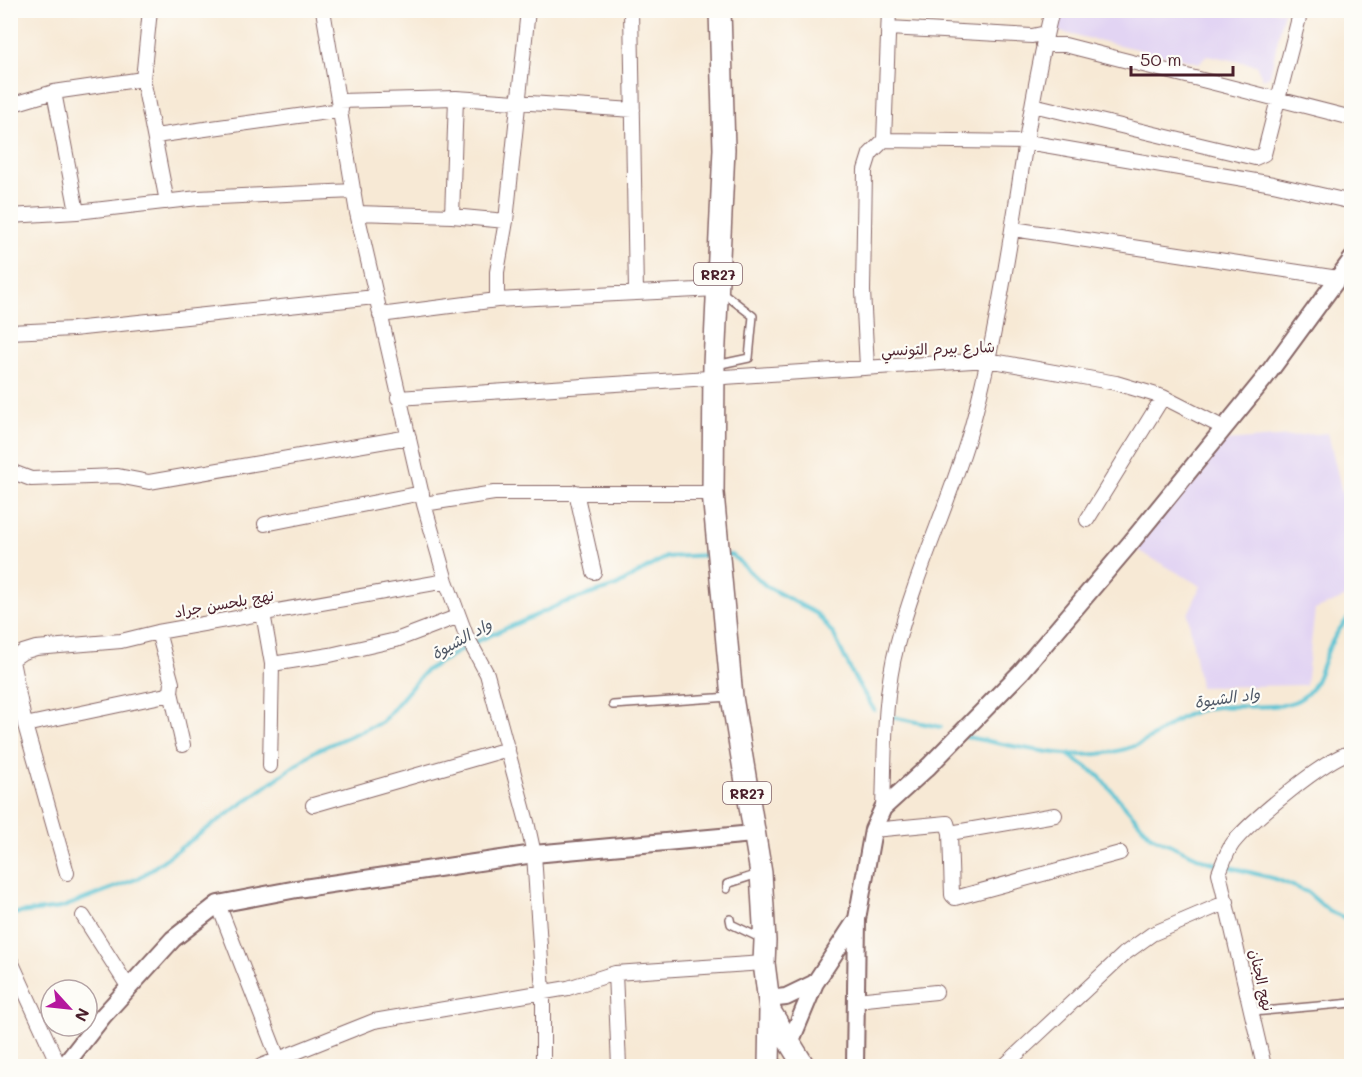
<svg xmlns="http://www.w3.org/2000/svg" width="1362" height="1077" viewBox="0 0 1362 1077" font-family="Mali,'Playpen Sans Arabic',sans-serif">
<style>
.built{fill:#e2d4f3}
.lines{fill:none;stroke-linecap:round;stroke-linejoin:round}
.stream{stroke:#59c3d3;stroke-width:4}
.service-casing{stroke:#876666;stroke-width:10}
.minor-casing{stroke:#876666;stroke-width:16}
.tertiary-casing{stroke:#876666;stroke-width:20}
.primary-casing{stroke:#876666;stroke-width:24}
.service{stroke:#fff;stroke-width:7}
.minor{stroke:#fff;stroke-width:14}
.tertiary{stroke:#fff;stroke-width:16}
.primary{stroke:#fff;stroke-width:21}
.labels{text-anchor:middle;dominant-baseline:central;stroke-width:4.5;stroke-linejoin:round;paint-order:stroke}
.shield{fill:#fdfcf7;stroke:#806168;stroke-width:1.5}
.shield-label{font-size:14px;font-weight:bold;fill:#4a1f2b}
.street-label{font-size:15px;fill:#4a1f2b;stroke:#fdfcf7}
.water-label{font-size:16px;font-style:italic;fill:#4f5866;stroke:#fdfcf7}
</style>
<rect width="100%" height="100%" fill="#fdfcf7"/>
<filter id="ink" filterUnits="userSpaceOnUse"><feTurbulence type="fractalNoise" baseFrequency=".0167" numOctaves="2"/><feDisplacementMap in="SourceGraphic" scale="12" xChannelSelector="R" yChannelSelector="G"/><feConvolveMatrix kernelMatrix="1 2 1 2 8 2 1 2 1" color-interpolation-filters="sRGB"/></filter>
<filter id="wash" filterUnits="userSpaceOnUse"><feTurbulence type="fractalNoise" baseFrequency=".008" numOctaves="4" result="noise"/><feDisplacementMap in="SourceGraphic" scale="24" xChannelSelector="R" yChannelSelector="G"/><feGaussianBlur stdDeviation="1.35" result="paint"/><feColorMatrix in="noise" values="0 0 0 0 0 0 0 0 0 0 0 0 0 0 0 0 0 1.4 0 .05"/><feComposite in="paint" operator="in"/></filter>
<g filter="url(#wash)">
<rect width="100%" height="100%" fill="#f7e9d5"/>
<path class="built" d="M1053,11H1284L1270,76L1263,79L1256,65L1207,55L1200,63L1056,31L1050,24Z
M1328,433L1351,530V595L1315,610L1306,685L1200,687L1188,614L1201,586L1132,547L1217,436L1226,441Z"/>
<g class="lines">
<path class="stream" d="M727,555H732L766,586L817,614L834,635L854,677L874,710
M892,717L941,727
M966,737C1020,746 1084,767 1137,745C1164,734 1175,714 1209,708C1235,703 1279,712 1300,699C1320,688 1322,658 1333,640C1337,631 1345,622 1352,614
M1067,754L1098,775L1151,836L1206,861L1276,879L1307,892L1329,911L1352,921
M10,914L61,908L139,878L315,751L382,722L425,671L471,644L563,603L616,586L666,557L710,555"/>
</g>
</g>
<g filter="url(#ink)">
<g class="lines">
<g class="service-casing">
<path id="service" d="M716,365L749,358L753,316L722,292
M613,705L730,697
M727,889V884L758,874
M730,919L731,924L762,939
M1253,1012L1352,1003"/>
</g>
<g class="minor-casing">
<path id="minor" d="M150,10L143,79L167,202
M323,10L357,213L424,504L446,581L466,635L487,674L527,822L534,854L543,992V1066
M631,10L636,292
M889,28L1032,36L1046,33
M1043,45H1065L1352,118
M54,92L77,212
M339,101L456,98L633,110
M10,105L54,92L143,79
M1033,105L1255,158L1264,154L1301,10
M155,136L341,110
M884,140L889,10
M357,213L452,216L506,221
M10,216L77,212L198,198L354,191
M452,216L456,98
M1013,229L1338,278
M497,300V272L506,221L528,10
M380,315L497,300L717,289
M10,332L73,329L375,297
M867,367L863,291L865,170L870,154L884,140L1027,142L1273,184L1352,202
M398,398L988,360L1116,383L1163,397L1224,428
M10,471L31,479L118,476L149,482L409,437
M576,492L594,572
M424,504L494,493H713
M1087,520L1163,397
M265,524L422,493
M263,613L272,664L270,766
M10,661L23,652L36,648L121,641L158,632L446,581
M12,661L25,725L67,873
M272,664L330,655L396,640L459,616
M171,692L183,745
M25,725L166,695L171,692L172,683L158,632
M313,805L508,749
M883,808C885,755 883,697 897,645C915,575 947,508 968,439C976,414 981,389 987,364C1014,247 1023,127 1052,10
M873,830L947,823L950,833L952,895L955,898L1120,853
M950,833L1055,815
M218,904L281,1066
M83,916L129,988
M10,959L59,1066
M615,973L619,1066
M856,1000L936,992
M261,1066L374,1021L568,988L615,973L764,963
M1004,1066L1124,954L1152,934L1227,902
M1264,1066L1219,873C1223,863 1227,851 1233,843C1251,821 1325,758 1352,752"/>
</g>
<g class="tertiary-casing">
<path id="tertiary" d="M768,999L786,997L815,983
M790,1043L815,983L857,919
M64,1066L103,1016L173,939L218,904L297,889L534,854L753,834
M855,1066L857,919L873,830L883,808L929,766L1021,672L1128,546L1264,379L1352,259"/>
</g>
<g class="primary-casing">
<path id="primary" d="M720,10L724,149L714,365L713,493L732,697L761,873L765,941L764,963L770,1010L769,1066
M770,1011L804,1066"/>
</g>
<use href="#service" class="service"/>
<use href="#minor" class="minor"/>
<use href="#tertiary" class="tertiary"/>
<use href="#primary" class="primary"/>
</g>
</g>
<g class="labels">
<g class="shield">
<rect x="694" y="263" width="48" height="22" rx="4.5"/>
<rect x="723" y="782" width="48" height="22" rx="4.5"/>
</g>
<g class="shield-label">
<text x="718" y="274">RR27</text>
<text x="747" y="793">RR27</text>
</g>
<g class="street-label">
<text transform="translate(938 348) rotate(-2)">شارع بيرم التونسي</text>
<text transform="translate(224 603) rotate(-10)">نهج بلحسن جراد</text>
<text transform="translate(1262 980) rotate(77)">نهج الجنان</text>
</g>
<g class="water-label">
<text transform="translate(461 638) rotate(-29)">واد الشيوة</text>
<text transform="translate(1227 697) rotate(-8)">واد الشيوة</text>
</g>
</g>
<rect width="1362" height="1077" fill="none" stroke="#fdfcf7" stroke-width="36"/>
<g transform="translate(69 1008) rotate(117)"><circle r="28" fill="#fdfcf7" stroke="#b5a4a5" stroke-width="1.5"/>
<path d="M0-4.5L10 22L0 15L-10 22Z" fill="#b5179e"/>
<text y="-9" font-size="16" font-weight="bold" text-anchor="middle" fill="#4a1f2b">N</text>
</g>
<path d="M1131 66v9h102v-9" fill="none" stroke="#4a1f2b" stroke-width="3"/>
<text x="1140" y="66" font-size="18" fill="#4a1f2b" stroke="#fdfcf7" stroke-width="4.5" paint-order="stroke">50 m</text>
</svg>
